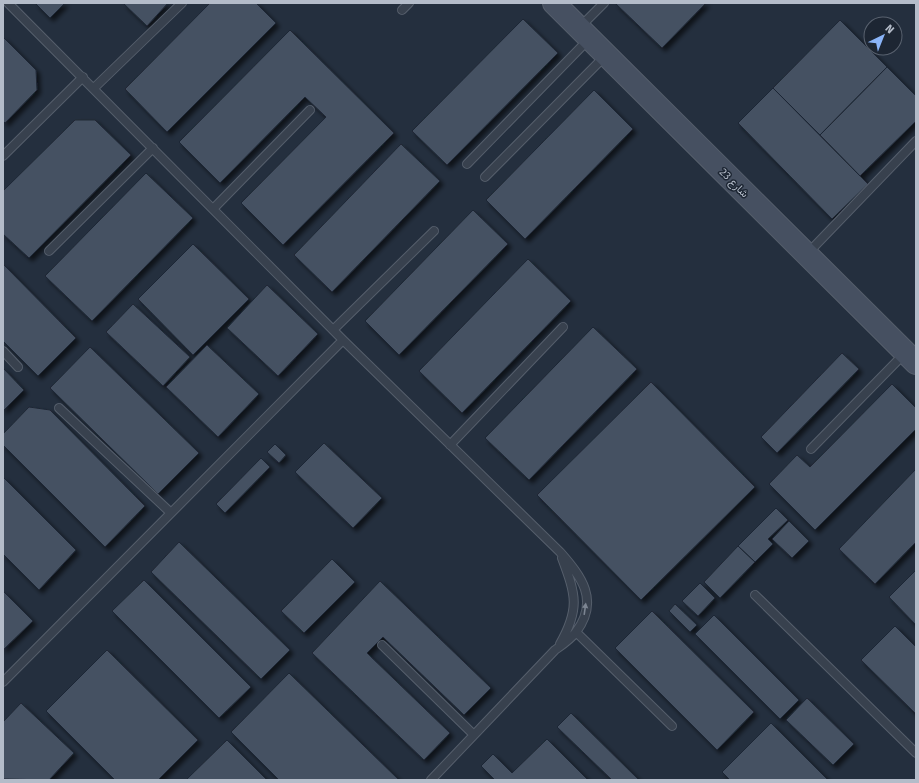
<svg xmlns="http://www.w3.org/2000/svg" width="919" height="783" viewBox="0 0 919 783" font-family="'Fira Sans',Vazirmatn,sans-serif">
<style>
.building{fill:#455162;stroke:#1f2835;filter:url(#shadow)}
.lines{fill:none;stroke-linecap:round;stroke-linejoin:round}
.lane-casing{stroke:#565f6c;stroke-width:10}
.secondary-casing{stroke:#565f6c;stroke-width:24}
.lane{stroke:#38414e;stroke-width:8}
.secondary{stroke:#465061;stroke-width:22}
.oneway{fill:#7c8592}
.labels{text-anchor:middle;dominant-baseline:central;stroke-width:3;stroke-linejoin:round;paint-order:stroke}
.street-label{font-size:11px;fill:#b4bcc9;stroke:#1d2633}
</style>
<defs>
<filter id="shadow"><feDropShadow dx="3.5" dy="3.5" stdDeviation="2" flood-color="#0009"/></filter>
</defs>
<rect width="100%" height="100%" fill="#242f3e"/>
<path class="building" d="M35,3H65L50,18Z
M123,3H168L147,26Z
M210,3H256L276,23L167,132L125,89Z
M615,3H706L662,48Z
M523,19L558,53L447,165L412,131Z
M840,20L887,67L820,135L773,88Z
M290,30L394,133L283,245L241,203L326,117L305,97L220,183L179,142Z
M3,37L36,70L37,90L5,123L3,121Z
M887,67L916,96V121L860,176L820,135Z
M773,88L868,184L832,219L738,123Z
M594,90L633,129L525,239L486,200Z
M75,120H95L131,155L29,258L3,234V191Z
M401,144L440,181L332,292L294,255Z
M146,173L193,218L92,321L45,276Z
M473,210L508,244L399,355L365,321Z
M193,244L249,299L193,355L138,299Z
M528,259L571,301L462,413L419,371Z
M3,264L76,338L38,376L3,341Z
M267,285L318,334L278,376L227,328Z
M133,304L190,357L163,386L106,332Z
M593,327L637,369L529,480L485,438Z
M207,345L259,394L218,437L166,387Z
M90,347L199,453L158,494L50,388Z
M842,353L859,369L777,453L761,437Z
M3,368L24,390L3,411Z
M651,382L755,487L641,600L537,495Z
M892,384L916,408V429L815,530L769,484L797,455L810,467Z
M29,407L50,410L145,506L105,547L3,445V434Z
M324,443L382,498L353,528L295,472Z
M275,444L286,455L279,463L267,452Z
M261,458L270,467L225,513L216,504Z
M916,469V542L875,584L839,549Z
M3,477L76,550L39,590L3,554Z
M776,508L788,520L768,539L773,544L755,562L738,546Z
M789,521L809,541L792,558L772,539Z
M179,542L290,650L261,679L151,572Z
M738,546L755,562L720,598L704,582Z
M332,559L355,582L304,633L281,611Z
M916,570V625L889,597Z
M144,580L251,687L219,718L112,611Z
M380,581L491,688L464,715L383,637L367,653L450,733L424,760L312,653Z
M700,583L715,598L698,616L682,601Z
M3,591L33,621L3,650Z
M675,604L697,625L690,632L669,611Z
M652,611L754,712L717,750L615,648Z
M714,615L799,700L780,719L695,634Z
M895,626L916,647V714L861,660Z
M107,650L198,740L158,780H115L46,711Z
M289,673L399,780H279L231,732Z
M807,698L854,744L833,765L786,720Z
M21,703L74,753L49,780L3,779V722Z
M571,713L639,780H612L557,727Z
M771,723L828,780H730L722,772Z
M547,739L588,780H495L481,766L493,754L512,773Z
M227,740L267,780H186Z"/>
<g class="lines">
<g class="lane-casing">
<path id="lane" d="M8,3L343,340L560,552C581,576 600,600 576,632C571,639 562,645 555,650L431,780
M402,10L409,3
M579,28L604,3
M94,88L182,3
M3,156L83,77
M467,164L588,40
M485,177L605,56
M213,209L310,110
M49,251L153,148
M807,254L916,141
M333,330L434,231
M3,351L18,367
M59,408L171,513
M450,445L563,327
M811,449L905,353
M755,595L916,753
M576,632L672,726
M560,644C580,609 576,595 562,558
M382,645L474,735
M3,682L343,340"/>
</g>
<g class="secondary-casing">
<path id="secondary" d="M554,3L916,363"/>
</g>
<use href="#lane" class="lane"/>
<use href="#secondary" class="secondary"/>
</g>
<defs><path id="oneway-solid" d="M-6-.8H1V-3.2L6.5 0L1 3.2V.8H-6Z"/></defs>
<use class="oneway" href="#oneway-solid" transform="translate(585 609) rotate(-82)"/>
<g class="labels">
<g class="street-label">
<text transform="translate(734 183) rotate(45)">شارع 23</text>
</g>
</g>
<rect width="919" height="783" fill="none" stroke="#b4bcc9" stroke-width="8"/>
<g transform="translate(883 36) rotate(43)"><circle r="19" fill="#1d2633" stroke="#59626f"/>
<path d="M0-3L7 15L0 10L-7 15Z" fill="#8ab4f8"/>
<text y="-6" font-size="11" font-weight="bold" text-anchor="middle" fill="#b4bcc9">N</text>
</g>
</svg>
